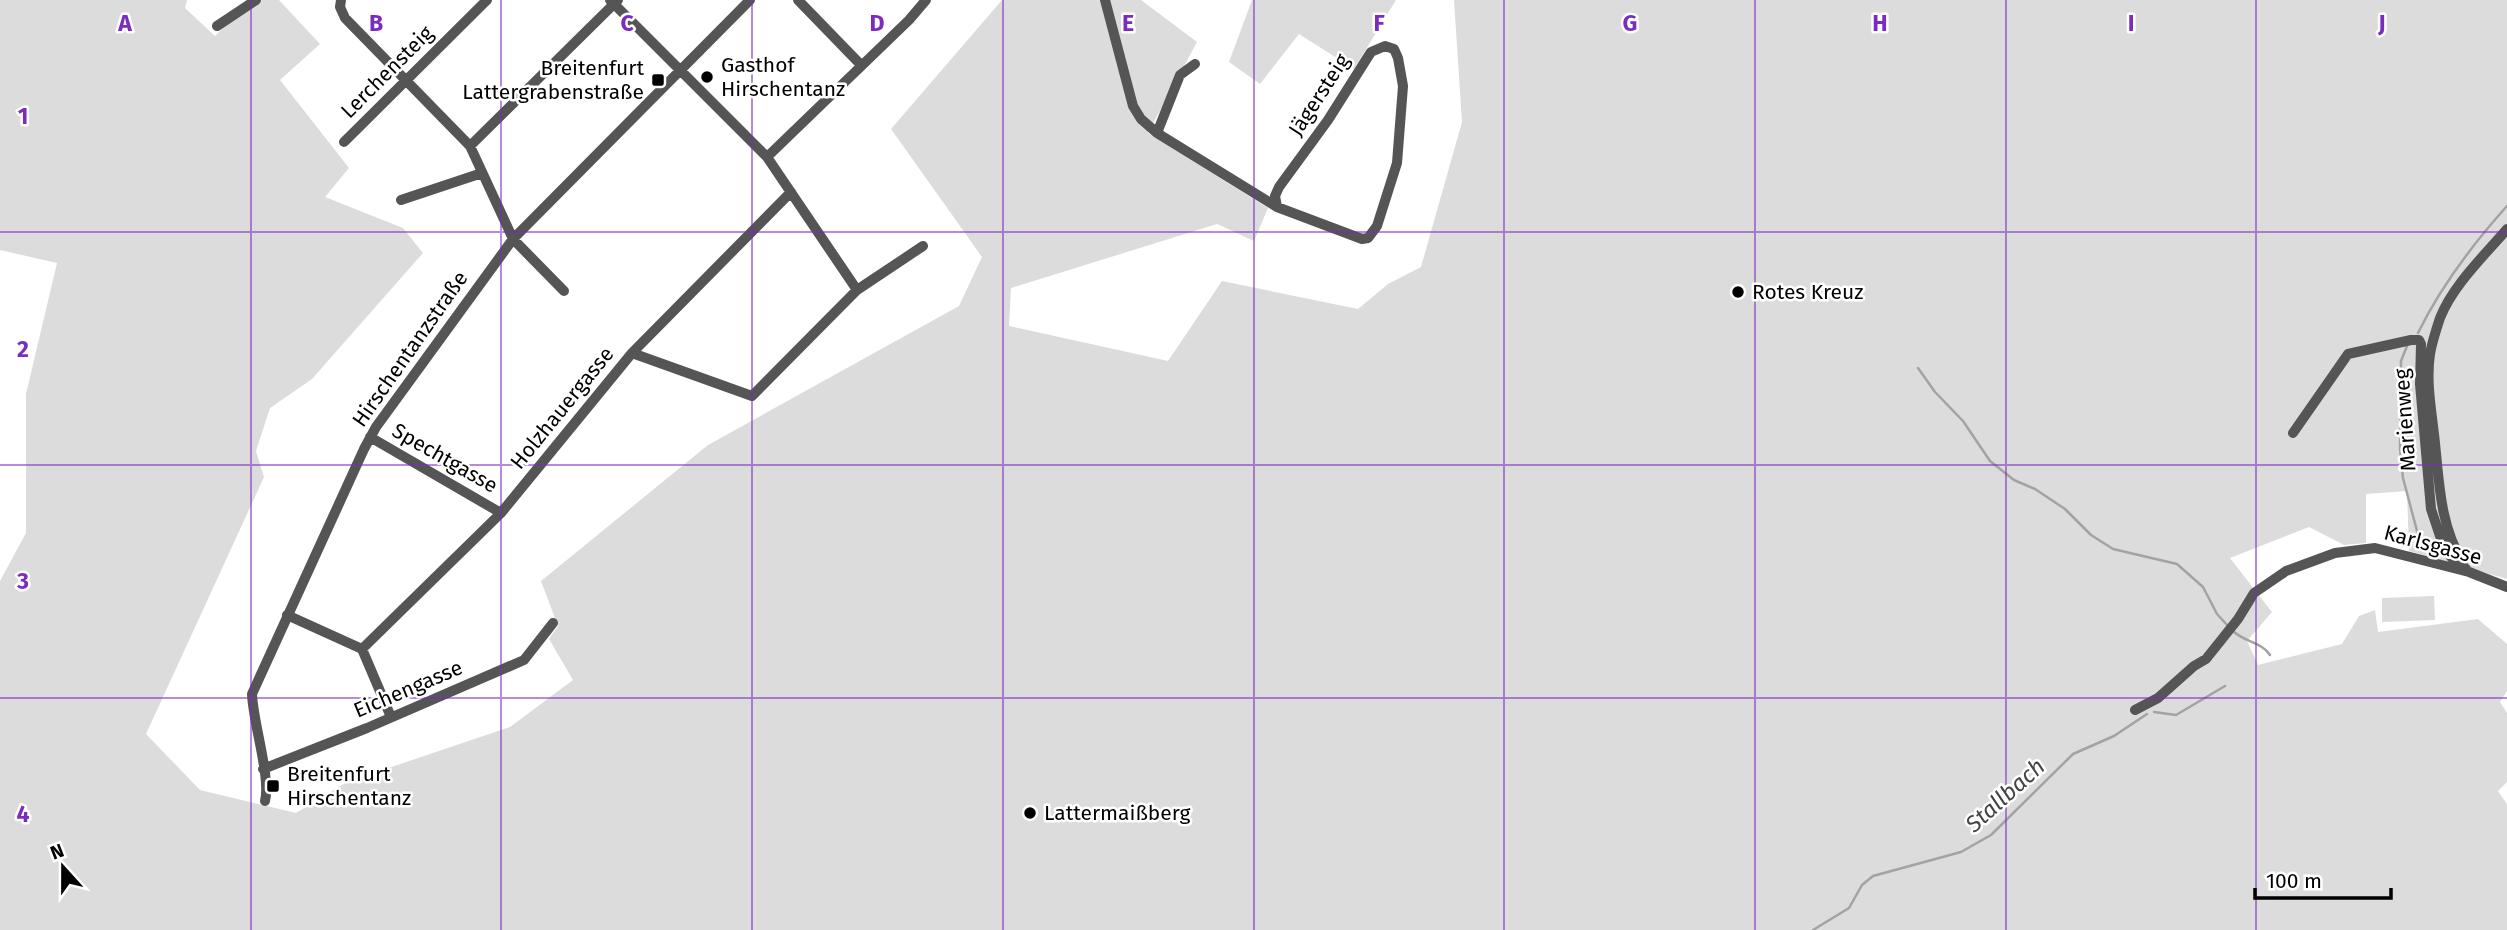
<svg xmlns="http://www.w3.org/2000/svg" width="2507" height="930" viewBox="0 0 2507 930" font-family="'Fira Sans',sans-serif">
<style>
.green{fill:#dcdcdc}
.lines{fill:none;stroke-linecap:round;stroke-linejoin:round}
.stream{stroke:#a3a3a3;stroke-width:2.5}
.street{stroke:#555;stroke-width:10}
.grid{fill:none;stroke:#7b2cbf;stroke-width:2;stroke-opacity:0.55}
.poi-dot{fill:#000;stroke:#fff;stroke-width:2.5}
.labels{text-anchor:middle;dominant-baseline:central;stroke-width:5;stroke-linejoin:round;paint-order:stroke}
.poi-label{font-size:21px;fill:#000;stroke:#fff;text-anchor:start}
.street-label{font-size:21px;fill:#000;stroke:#fff}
.water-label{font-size:23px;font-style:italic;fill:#444;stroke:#fff}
.grid-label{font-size:23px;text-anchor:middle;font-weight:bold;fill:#7b2cbf;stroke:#fff;stroke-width:5;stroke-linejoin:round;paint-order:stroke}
</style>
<rect width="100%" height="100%" fill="#fff"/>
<path class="green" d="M0,0H187L185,8L215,36L230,21L262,0H279L320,44L280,80L349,168L325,197L403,228L423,253L312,379L270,408L256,451L264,477L146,734L200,790L296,813L347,782L510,727L573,680L549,639L558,626L541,581L708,445L959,306L982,257L891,129L1002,0H1141L1197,42L1148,133L1268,208L1254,241L1217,224L1011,288L1009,326L1168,361L1222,281L1358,309L1388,284L1421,267L1462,122L1454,0H2507V579L2409,551L2407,491L2366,494V543L2344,545L2309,527L2230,558L2272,612L2247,641L2258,665L2342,644L2359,616L2375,610L2378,632L2478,619L2507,644V691L2500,702L2507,713V782L2498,791L2507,804V930H0V581L26,533V394L57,263L0,250Z
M1252,0H1396L1354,69L1299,34L1260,84L1229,62Z
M2434,596L2435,620L2382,622V598Z"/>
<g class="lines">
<path class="stream" d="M2418,333C2441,286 2472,245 2507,206
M2407,346L2401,361L2400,449L2403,478L2421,546
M1918,368L1935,392L1963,421L1990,461L2014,480L2035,489L2065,509L2091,535L2113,549L2177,564L2203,587L2217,614L2228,626
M2233,631C2244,642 2262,642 2270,655
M2154,712L2176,715L2225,686
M1813,930L1849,908L1862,885L1873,876L1961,852L1991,835L2073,754L2114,736L2147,714"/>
<path class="street" d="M341,0L340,7L345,18L470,146L513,239L564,291
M610,0L767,157L857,290
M798,0L861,65
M1105,0L1133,106L1141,119L1157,133L1277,207L1362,239L1368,238L1377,226L1397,163L1403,86L1398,58L1394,49L1385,46L1371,52L1328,120L1279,187L1275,196L1277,207
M217,26L256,0
M1157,133L1180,75L1195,64
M344,142L487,0
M470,146L618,0
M767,157L909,20L926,0
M401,200L482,173
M632,353L752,396L857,290L923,246
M2293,433L2348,354L2411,340H2419L2421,344L2420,384L2431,509L2442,542L2451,557L2466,569
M370,437L501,513
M2463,562C2439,526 2439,476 2434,434C2431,408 2426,380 2430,354C2432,342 2436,330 2440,318C2453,285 2484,256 2507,229
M287,615L362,649L391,717
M362,649L501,513L632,353L791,192
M2135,710L2158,698L2194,666L2206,659L2238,619L2254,593L2286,571L2335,553L2375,548L2469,572L2507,587
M263,769L367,728L524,660L553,623
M265,801C271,777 253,723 252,694L364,449L376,427L513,239L750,0"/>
</g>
<path class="grid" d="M251,0V930M501,0V930M752,0V930M1003,0V930M1254,0V930M1504,0V930M1755,0V930M2006,0V930M2256,0V930M0,232H2507M0,465H2507M0,698H2507"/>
<g class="poi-dot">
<circle cx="707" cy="77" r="7"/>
<rect x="651" y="73" width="14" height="14" rx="3.5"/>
<circle cx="1738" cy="292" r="7"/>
<rect x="266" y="779" width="14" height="14" rx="3.5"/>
<circle cx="1030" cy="813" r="7"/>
</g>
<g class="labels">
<g class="poi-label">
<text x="721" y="65">Gasthof<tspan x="721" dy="24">Hirschentanz</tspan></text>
<text x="644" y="68" text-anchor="end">Breitenfurt<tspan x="644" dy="24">Lattergrabenstraße</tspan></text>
<text x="1752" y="292">Rotes Kreuz</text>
<text x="287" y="774">Breitenfurt<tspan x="287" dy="24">Hirschentanz</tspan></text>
<text x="1044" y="813">Lattermaißberg</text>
</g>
<g class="street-label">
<text transform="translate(387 72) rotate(-45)">Lerchensteig</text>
<text transform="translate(1319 95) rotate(-57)">Jägersteig</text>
<text transform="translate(410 349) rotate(-55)">Hirschentanzstraße</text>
<text transform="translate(562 408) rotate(-51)">Holzhauergasse</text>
<text transform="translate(2405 420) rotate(-94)">Marienweg</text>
<text transform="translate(445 458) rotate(30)">Spechtgasse</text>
<text transform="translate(2433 545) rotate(15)">Karlsgasse</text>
<text transform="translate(408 689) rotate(-23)">Eichengasse</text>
</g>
<g class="water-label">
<text transform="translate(2005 795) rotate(-42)">Stallbach</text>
</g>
</g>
<g class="grid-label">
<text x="125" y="31">A</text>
<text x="376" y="31">B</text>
<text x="627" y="31">C</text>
<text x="877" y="31">D</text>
<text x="1128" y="31">E</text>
<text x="1379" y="31">F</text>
<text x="1630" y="31">G</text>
<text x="1880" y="31">H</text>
<text x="2131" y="31">I</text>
<text x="2382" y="31">J</text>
<text x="23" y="124">1</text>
<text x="23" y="357">2</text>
<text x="23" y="589">3</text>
<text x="23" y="822">4</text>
</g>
<g transform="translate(63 867) rotate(339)" stroke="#ffffff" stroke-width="5" paint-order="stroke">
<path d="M0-5L12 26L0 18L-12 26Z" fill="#000000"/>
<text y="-10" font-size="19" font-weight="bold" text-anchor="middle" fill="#000000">N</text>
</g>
<path d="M2255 888v10h136v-10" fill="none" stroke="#000000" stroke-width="3.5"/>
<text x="2266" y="888" font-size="21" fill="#000000" stroke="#ffffff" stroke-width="5" paint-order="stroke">100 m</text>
</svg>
